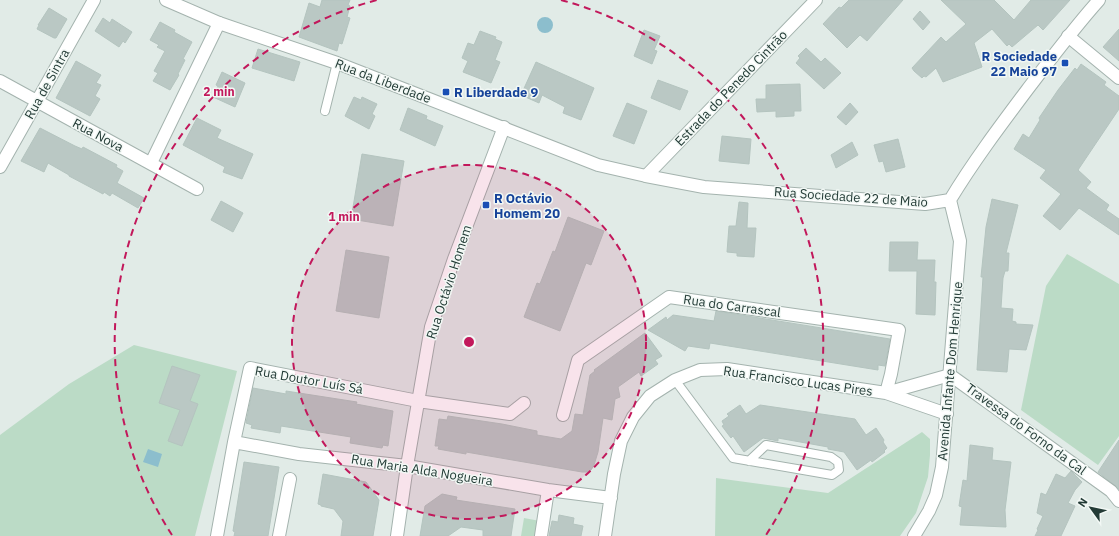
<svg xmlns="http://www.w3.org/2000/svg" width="1119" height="536" viewBox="0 0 1119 536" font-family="'IBM Plex Sans',sans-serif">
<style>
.green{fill:#bbdbc6}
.water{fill:#8cbecd}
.building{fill:#bac8c4;stroke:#b4c4bf}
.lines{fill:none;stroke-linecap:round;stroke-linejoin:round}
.service-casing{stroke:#a4b3ae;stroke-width:10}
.minor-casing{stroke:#a4b3ae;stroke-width:14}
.tertiary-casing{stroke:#a4b3ae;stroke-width:14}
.service{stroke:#fff;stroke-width:8}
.minor{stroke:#fff;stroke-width:12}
.tertiary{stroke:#fff;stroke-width:12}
.ring{fill:none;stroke:#c2185b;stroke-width:2;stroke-dasharray:7 5}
.transit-dot{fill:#1a4fb4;stroke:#f2f8f5;stroke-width:1.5}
.labels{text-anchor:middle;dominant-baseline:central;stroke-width:3;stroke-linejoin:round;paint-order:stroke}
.transit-label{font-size:13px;font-weight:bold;fill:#164399;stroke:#f2f8f5;text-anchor:start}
.street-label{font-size:13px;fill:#233b36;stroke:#f2f8f5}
.centre{fill:#c2185b;stroke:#f2f8f5;stroke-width:2}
.ring-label{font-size:12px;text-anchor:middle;font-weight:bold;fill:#c2185b;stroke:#f2f8f5;stroke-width:3;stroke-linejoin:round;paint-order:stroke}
</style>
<rect width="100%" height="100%" fill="#e1ebe7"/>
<path class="green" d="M1067,254L1119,284V436L1098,465L1021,410L1046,286Z
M134,345L237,371L195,536H0V435L69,384Z
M922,432L930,439V455L928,477L916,513L900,536H715L716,478L828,493Z
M524,518L540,521L537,536H521Z"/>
<path class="water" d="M537 25a8 8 0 1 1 16 0a8 8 0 1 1-16 0Z
M148,449L162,454L158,467L143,462Z"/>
<path class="building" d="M322,0H350L348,5L350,6L347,17L350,18L342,44L339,43L337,51L299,37L309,3L320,7Z
M849,0H903L867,41L860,35L847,48L823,24L839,7L841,8Z
M941,0H994L1014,20L1031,0H1070L1043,30L1038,25L1012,47L1009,44L1007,46L992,29L974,43L982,67L943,82L936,68L926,77L924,76L922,78L914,71L912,68L941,37L946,42L966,24Z
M49,8L67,19L56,38H54L37,29L39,25H38Z
M920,11L930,22L923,30L913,19Z
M103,18L110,23L112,19L132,32L125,43L123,41L119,47L95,31Z
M160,22L175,30L174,32L192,42L183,59L185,60L178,74L179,75L170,90L153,81L158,73L154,71L165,51L157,47L159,45L150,40Z
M1119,29V61L1103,47Z
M644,30L660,36L654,50L657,51L652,64L634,56Z
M480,31L496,37L495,39L502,42L495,60L500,62L491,83L463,72L468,61L462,58L468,43L474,45Z
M806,48L821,62L825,58L841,73L824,89L796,63L800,58L798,56Z
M258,49L300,62L294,81L252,68Z
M76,61L101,75L96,83L101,85L95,96L100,99L90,116L56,98Z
M536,62L594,88L581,120L563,113L565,107L542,95L539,103L521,95Z
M1081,64L1106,82L1104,85L1119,96V109L1078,170L1091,182L1086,188L1109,205L1106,210L1119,219V235L1079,208L1060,230L1043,216L1061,194L1040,178L1046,170L1014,149L1023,134L1029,138L1040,120L1039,118L1058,90L1075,68L1077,70Z
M222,72L245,83L235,107L213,97L218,86L216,85Z
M658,80L688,91L680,110L651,98Z
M800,84L801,111H794V116L776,117V111L757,112L756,99H766V85Z
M354,97L361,100L362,97L377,104L372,114L375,116L369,129L345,116Z
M627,103L647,111L634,144L613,136Z
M850,103L858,112L846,125L837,117Z
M408,108L427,116L426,119L443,126L435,146L400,130Z
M197,118L221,130L217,138L253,154L242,179L223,172L225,167L183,145Z
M40,128L75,146L82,149L83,147L117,165L116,167L123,171L117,183L144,198L138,208L112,193L110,196L104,192L103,194L69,176V175L48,163L44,172L21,161Z
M722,136L751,139L749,164L719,161Z
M898,139L905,167L886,172L883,161L879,162L874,145Z
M852,142L858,155L836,168L831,155Z
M362,154L404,161L393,226L351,219Z
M992,199L1018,205L1006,253H1009L1008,271H1005L1003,278L1001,308L1013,309L1012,321L1016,322V324L1033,325L1026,350L1009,349L1007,372L977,370L983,277H981L986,227Z
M221,201L243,213L233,232L211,220Z
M739,202L748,203L747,228H756L754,257L737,256V253L727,252L729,226H736Z
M568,217L604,231L591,265L586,263L560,331L524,317L537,283L540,284L553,251L555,252Z
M890,242H918L917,260H935L934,282H936L935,315L916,314L917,271H889Z
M346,250L389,257L379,318L336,311Z
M716,311L890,339L885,366L878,365V370L710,343L709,349L688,346L685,351L648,330L666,317L667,320L673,315L714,321Z
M645,333L662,356L655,360L658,364L641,376L639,372L618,387L620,397L615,399L612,420L603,418L598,452L594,465L591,470L587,472H582L466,452V454L438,449L439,446H435L439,419L447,420L448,416L502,424L537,431V435L561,439L572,431L575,414L583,415L590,375L595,371L594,370Z
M172,366L200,375L190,401L198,404L182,446L168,441L180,410L159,403Z
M253,388L286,394V391L357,402L356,404L393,411L388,446L383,445L382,448L350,443L351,437L281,426L280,433L251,428L252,425L246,423Z
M740,405L746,414L760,405L855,419L866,435L876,428L884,440L883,442L887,448L884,451L885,452L872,462L871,460L857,470L844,452L828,449V447L778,438V441L763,438L744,452L733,436L731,438L722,426L724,425L722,421L729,416L727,414Z
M1119,440V489L1098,472Z
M970,445L993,448L992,460L1011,462L1005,510L1006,527L960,525L962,507L959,506L963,480L967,481Z
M244,462L279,467L268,536H234L235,532L233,531Z
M1071,471L1082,482L1075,490L1068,503L1075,506L1061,536H1035L1038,530L1037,529L1043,516L1037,513L1041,493L1046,495L1056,474L1065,478Z
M323,474L366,482L379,500L373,536H341L343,521L334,509L321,506V505L318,504Z
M442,494L457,497L456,500L515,509L511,536H483V530L461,527L448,536H420L425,506Z
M559,515L574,518L573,524L583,526L581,536H549L552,521L558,522Z"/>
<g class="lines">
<g class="service-casing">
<path id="service" d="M325,111L337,63
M675,380L733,458L832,475L839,470L838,462L831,457L766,445L749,461"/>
</g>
<g class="minor-casing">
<path id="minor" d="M1068,36L1119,78
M0,81L197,189
M151,163L219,23
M0,167L94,0
M646,176L816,0
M947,414L886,393L950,375L1111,491L1119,501
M563,415L578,360L669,297L899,330L891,374L886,393L727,369L700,370L675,380L650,396L633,417L621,441L614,474L605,536
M234,442L299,454L407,466L548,490L611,498
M217,536L234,442L250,368L418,401L510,414L524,403
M279,536L290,479
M397,536L407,466L431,327L454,259L504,127
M541,536L548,490"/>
</g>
<g class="tertiary-casing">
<path id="tertiary" d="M166,0L219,23L337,63L598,165L646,176L704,187L925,204L950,200C973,162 1000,126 1027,90C1050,60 1073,29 1099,0
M914,536L929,511L936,495L942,467L960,241L950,200"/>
</g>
<use href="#service" class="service"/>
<use href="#minor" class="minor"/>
<use href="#tertiary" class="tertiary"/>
</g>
<circle cx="469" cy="342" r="177" fill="#c2185b" fill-opacity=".12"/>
<g class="ring">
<circle cx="469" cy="342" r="177"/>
<path d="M172 535A354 354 0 0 1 377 0M561 0A354 354 0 0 1 766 535"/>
</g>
<g class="transit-dot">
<rect x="1061" y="59" width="8" height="8" rx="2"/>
<rect x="442" y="88" width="8" height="8" rx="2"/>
<rect x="482" y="201" width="8" height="8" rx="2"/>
</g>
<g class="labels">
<g class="transit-label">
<text x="1057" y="56" text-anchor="end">R Sociedade<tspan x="1057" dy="15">22 Maio 97</tspan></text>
<text x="454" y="92">R Liberdade 9</text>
<text x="494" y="198">R Octávio<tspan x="494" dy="15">Homem 20</tspan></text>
</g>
<g class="street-label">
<text transform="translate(383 81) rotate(21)">Rua da Liberdade</text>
<text transform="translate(47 84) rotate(-61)">Rua de Sintra</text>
<text transform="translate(731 88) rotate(-46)">Estrada do Penedo Cintrão</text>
<text transform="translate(98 135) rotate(28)">Rua Nova</text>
<text transform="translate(851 197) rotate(4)">Rua Sociedade 22 de Maio</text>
<text transform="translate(449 282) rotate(-72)">Rua Octávio Homem</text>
<text transform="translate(732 306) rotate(8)">Rua do Carrascal</text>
<text transform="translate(950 371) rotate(-85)">Avenida Infante Dom Henrique</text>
<text transform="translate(309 380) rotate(10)">Rua Doutor Luís Sá</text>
<text transform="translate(798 381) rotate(8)">Rua Francisco Lucas Pires</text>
<text transform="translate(1026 429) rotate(36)">Travessa do Forno da Cal</text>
<text transform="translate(422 470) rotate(9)">Rua Maria Alda Nogueira</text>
</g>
</g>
<circle cx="469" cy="342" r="6" class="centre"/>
<g class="ring-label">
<text x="219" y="96">2 min</text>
<text x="344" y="221">1 min</text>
</g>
<g transform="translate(1091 508) rotate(303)" stroke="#f2f8f5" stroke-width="3" paint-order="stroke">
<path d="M0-3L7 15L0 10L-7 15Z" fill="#233b36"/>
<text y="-6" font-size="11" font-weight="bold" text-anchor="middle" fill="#233b36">N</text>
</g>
</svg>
